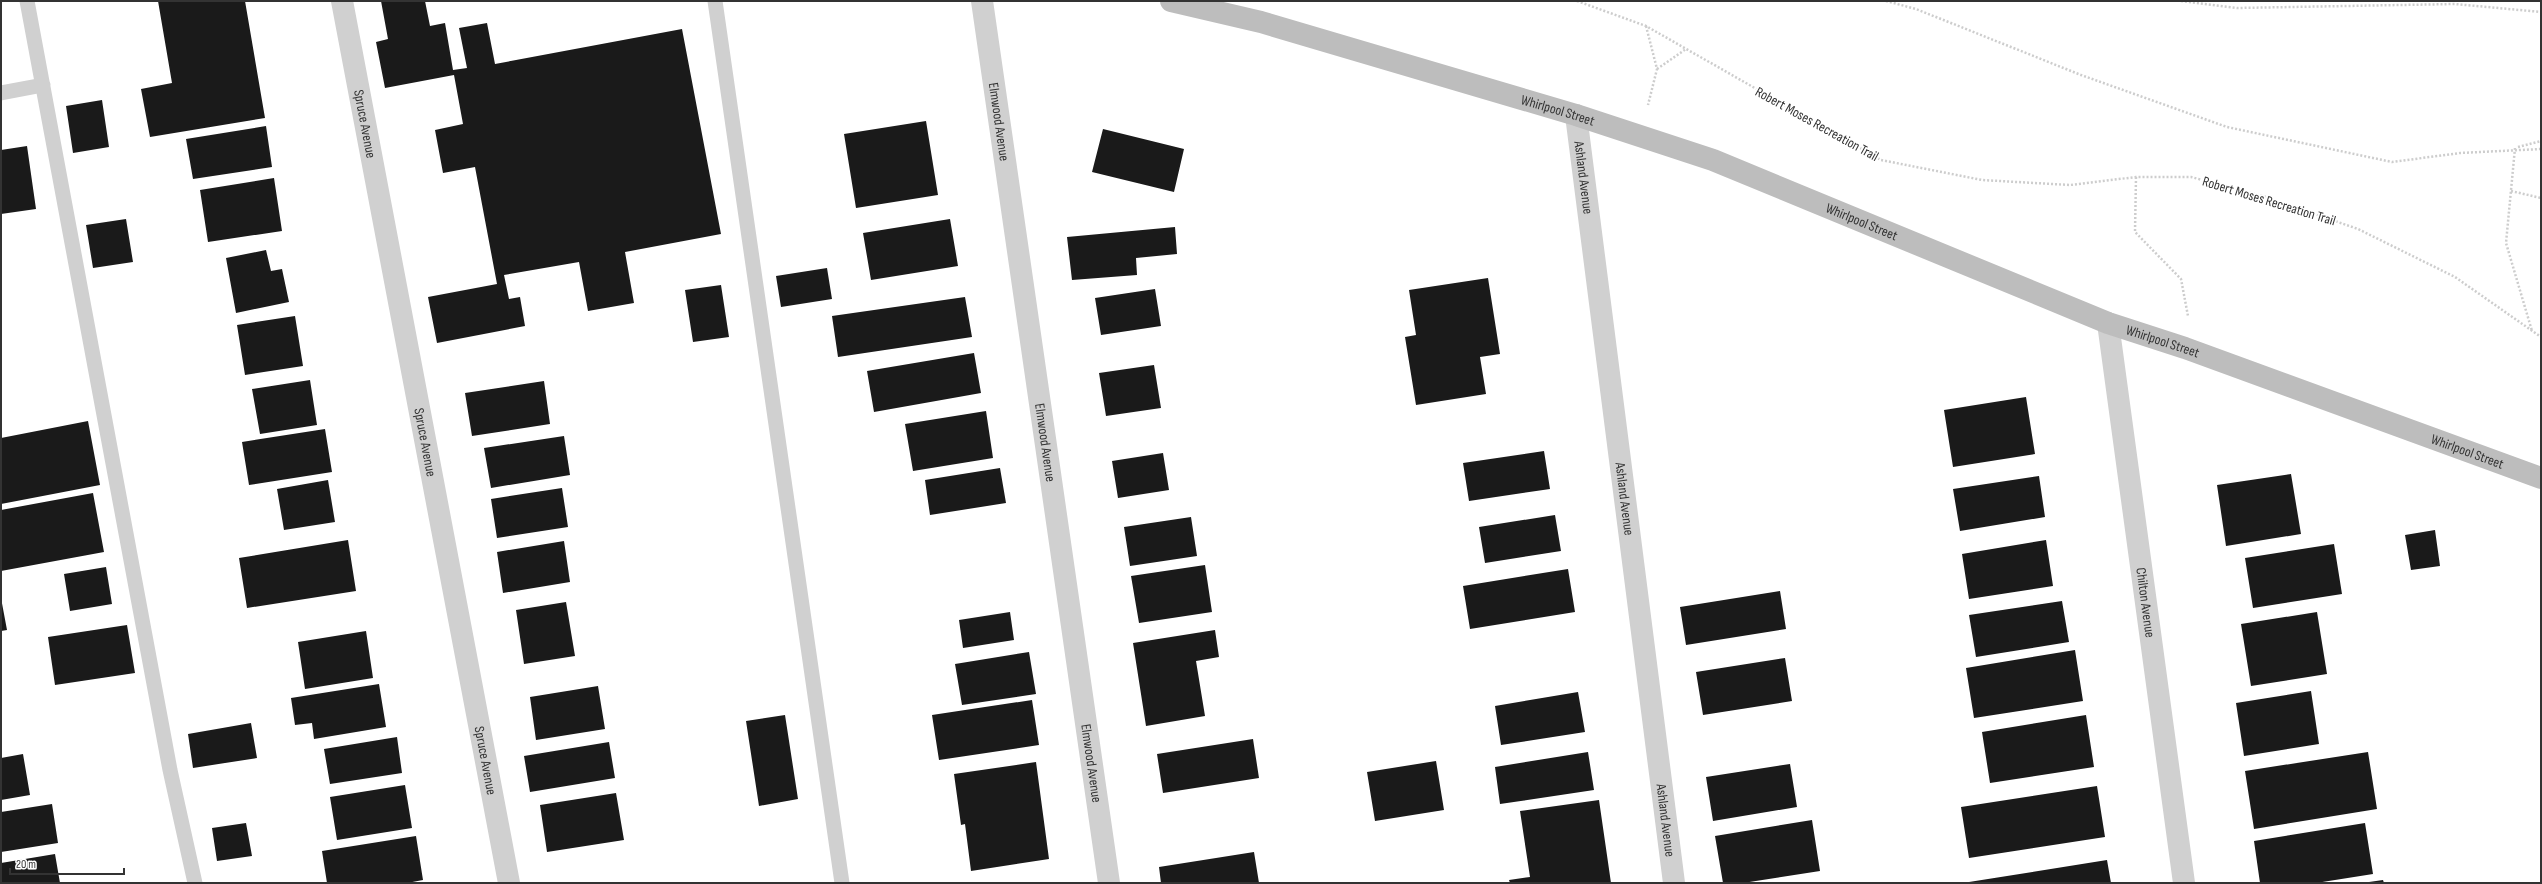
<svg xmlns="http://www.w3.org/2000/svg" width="2542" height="884" viewBox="0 0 2542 884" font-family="'Sofia Sans Condensed',sans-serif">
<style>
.building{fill:#1a1a1a}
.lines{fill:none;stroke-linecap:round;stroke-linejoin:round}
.path{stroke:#cdcdcd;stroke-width:2.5;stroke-dasharray:2 2;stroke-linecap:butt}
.lane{stroke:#d0d0d0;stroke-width:15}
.street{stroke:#d0d0d0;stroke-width:22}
.secondary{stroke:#bdbdbd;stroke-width:22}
.labels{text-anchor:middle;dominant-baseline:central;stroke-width:4;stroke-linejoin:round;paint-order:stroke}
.street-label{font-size:14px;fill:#333;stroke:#fff}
</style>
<rect width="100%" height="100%" fill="#fff"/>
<path class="building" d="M158,1H245L265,118L150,137L141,89L172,83Z
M381,1H425L430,26L445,23L453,70L467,68L459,28L487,23L495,64L682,29L721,234L625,252L634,303L588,311L579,262L504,275L509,299L520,297L525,326L437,343L428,297L497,284L475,167L443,173L435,130L463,124L454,75L385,88L376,42L388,39Z
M102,100L109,147L73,153L66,106Z
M926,121L938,195L856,208L844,134Z
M266,126L272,167L193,179L186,139Z
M1103,129L1184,149L1174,192L1092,172Z
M27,146L36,209L1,214V150Z
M274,178L282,231L208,242L200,190Z
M126,219L133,262L93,268L86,225Z
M950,219L958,266L871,280L863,233Z
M1175,227L1177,254L1136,258L1137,275L1072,280L1067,237Z
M266,250L271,271L282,269L289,302L236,313L226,258Z
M827,268L832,299L781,307L776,276Z
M1488,278L1500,354L1480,357L1486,394L1416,405L1405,337L1416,335L1409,290Z
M721,285L729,337L693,342L685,290Z
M1155,289L1161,326L1101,335L1095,298Z
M965,297L972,337L838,357L832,316Z
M295,316L303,366L245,375L237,325Z
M974,353L981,393L874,412L867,371Z
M1154,365L1161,408L1106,416L1099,373Z
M310,380L317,425L260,434L252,389Z
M544,381L550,424L472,436L465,393Z
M2026,397L2035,454L1953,467L1944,410Z
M986,411L993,458L913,471L905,424Z
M88,421L100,485L1,504V438Z
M325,429L332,472L249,485L242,442Z
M564,436L570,475L491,488L484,448Z
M1544,451L1550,489L1469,501L1463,463Z
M1163,453L1169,490L1118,498L1112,461Z
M1000,468L1006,503L930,515L925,480Z
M2291,474L2301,534L2226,546L2217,485Z
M2039,476L2045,517L1960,531L1953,489Z
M328,480L335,522L284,530L277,489Z
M562,488L568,527L497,538L491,499Z
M93,493L104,552L1,571V510Z
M1555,515L1561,551L1485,563L1479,527Z
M1191,517L1197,556L1130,566L1124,527Z
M2435,530L2440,566L2411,570L2405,535Z
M348,540L356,591L247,608L239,558Z
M2046,540L2053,586L1969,599L1962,554Z
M564,541L570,582L503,593L497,552Z
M2334,544L2342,594L2253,608L2245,558Z
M1205,565L1212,612L1139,623L1131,576Z
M106,567L112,604L70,611L64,574Z
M1568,569L1575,612L1470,629L1463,586Z
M1780,591L1786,629L1686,645L1680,607Z
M1,598L7,630L1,631Z
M2062,601L2069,642L1976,657L1969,615Z
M566,602L575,656L524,664L516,610Z
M1010,612L1014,640L963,648L959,620Z
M2317,612L2327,674L2251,686L2241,624Z
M127,625L135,673L55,685L48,637Z
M1215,630L1219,657L1196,661L1205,716L1146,726L1133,643Z
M366,631L373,678L305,689L298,642Z
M2075,650L2083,701L1974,718L1966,668Z
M1029,652L1036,694L962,705L955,664Z
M1785,658L1792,701L1703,715L1696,672Z
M379,684L386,727L314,739L312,723L295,725L291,698Z
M598,686L605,729L536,740L530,697Z
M2311,691L2319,744L2244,756L2236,703Z
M1578,692L1585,732L1501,745L1495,706Z
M1032,700L1039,745L939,760L932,715Z
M785,715L798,799L759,806L746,721Z
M2086,715L2094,767L1990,783L1982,732Z
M251,723L257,758L193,768L188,734Z
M397,737L402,773L330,784L324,749Z
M1253,739L1259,778L1163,793L1157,754Z
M609,742L615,778L530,792L524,756Z
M1588,752L1594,790L1500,804L1495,767Z
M2368,752L2377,809L2254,829L2245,771Z
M23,754L30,795L1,800V758Z
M1436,761L1444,810L1375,821L1367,772Z
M1036,762L1049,859L971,871L965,824L961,825L954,774Z
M1790,764L1797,807L1713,821L1706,777Z
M405,785L412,828L337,840L330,797Z
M2097,786L2105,837L1969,858L1961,807Z
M616,793L624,840L547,852L540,805Z
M1599,800L1611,883H1510L1509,880L1530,877L1520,811Z
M52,804L58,843L1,852V812Z
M1812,820L1820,871L1743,883H1723L1715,836Z
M246,823L252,856L217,861L212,828Z
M2365,823L2373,874L2316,883H2260L2254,841Z
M416,836L423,880L407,883H327L322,851Z
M1254,852L1259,883H1161L1159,867Z
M55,854L60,883H1V863Z
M2107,860L2111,883H1969V882Z
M2383,880L2384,883H2369V882Z"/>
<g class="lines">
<path class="path" d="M1577,1L1646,26L1881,160L1982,180L2070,185L2136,177H2191L2263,196L2358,229L2455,277L2541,337
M1886,1L1916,9L2081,75L2227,127L2392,162L2460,153L2541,149
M2181,1L2237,8L2455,4L2541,12
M1646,26L1657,69L1648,105
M1657,69L1686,49
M2518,147L2541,141
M2515,148L2506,243L2532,331
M2136,177L2135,232L2181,279L2188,316
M2511,191L2541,198"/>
<path class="lane" d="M27,1L170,770L195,883
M715,1L842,883
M1,93L43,85"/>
<g class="street">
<path id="s1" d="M342,1L509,883"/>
<path id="s2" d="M982,1L1109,883"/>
<path id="s3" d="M1576,115L1674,883"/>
<path id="s4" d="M2108,323L2184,883"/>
</g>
<path class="secondary" id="s5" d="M1171,1L1261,22L1576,115L1713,160L2108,323L2185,348L2541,478"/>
</g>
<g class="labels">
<g class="street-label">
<text stroke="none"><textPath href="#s5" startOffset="402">Whirlpool Street</textPath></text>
<text stroke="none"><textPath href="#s2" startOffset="122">Elmwood Avenue</textPath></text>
<text stroke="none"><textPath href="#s1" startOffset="125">Spruce Avenue</textPath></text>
<text transform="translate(1817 124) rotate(29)">Robert Moses Recreation Trail</text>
<text stroke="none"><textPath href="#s3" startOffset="63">Ashland Avenue</textPath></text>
<text transform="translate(2269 201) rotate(17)">Robert Moses Recreation Trail</text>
<text stroke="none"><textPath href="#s5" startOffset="726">Whirlpool Street</textPath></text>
<text stroke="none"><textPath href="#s5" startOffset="1050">Whirlpool Street</textPath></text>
<text stroke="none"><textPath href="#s1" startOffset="449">Spruce Avenue</textPath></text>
<text stroke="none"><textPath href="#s2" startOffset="446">Elmwood Avenue</textPath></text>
<text stroke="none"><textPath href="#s5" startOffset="1374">Whirlpool Street</textPath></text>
<text stroke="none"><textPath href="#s3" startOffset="387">Ashland Avenue</textPath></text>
<text stroke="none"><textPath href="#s4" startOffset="282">Chilton Avenue</textPath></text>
<text stroke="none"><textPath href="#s1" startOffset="773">Spruce Avenue</textPath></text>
<text stroke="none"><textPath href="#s2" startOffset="770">Elmwood Avenue</textPath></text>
<text stroke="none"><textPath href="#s3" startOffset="711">Ashland Avenue</textPath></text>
</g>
</g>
<rect width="2542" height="884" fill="none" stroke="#333333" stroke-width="4"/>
<path d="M10 868v6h114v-6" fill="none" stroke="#333333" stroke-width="2"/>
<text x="16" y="868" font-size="12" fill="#333333" stroke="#ffffff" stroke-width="3" paint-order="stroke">20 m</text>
</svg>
